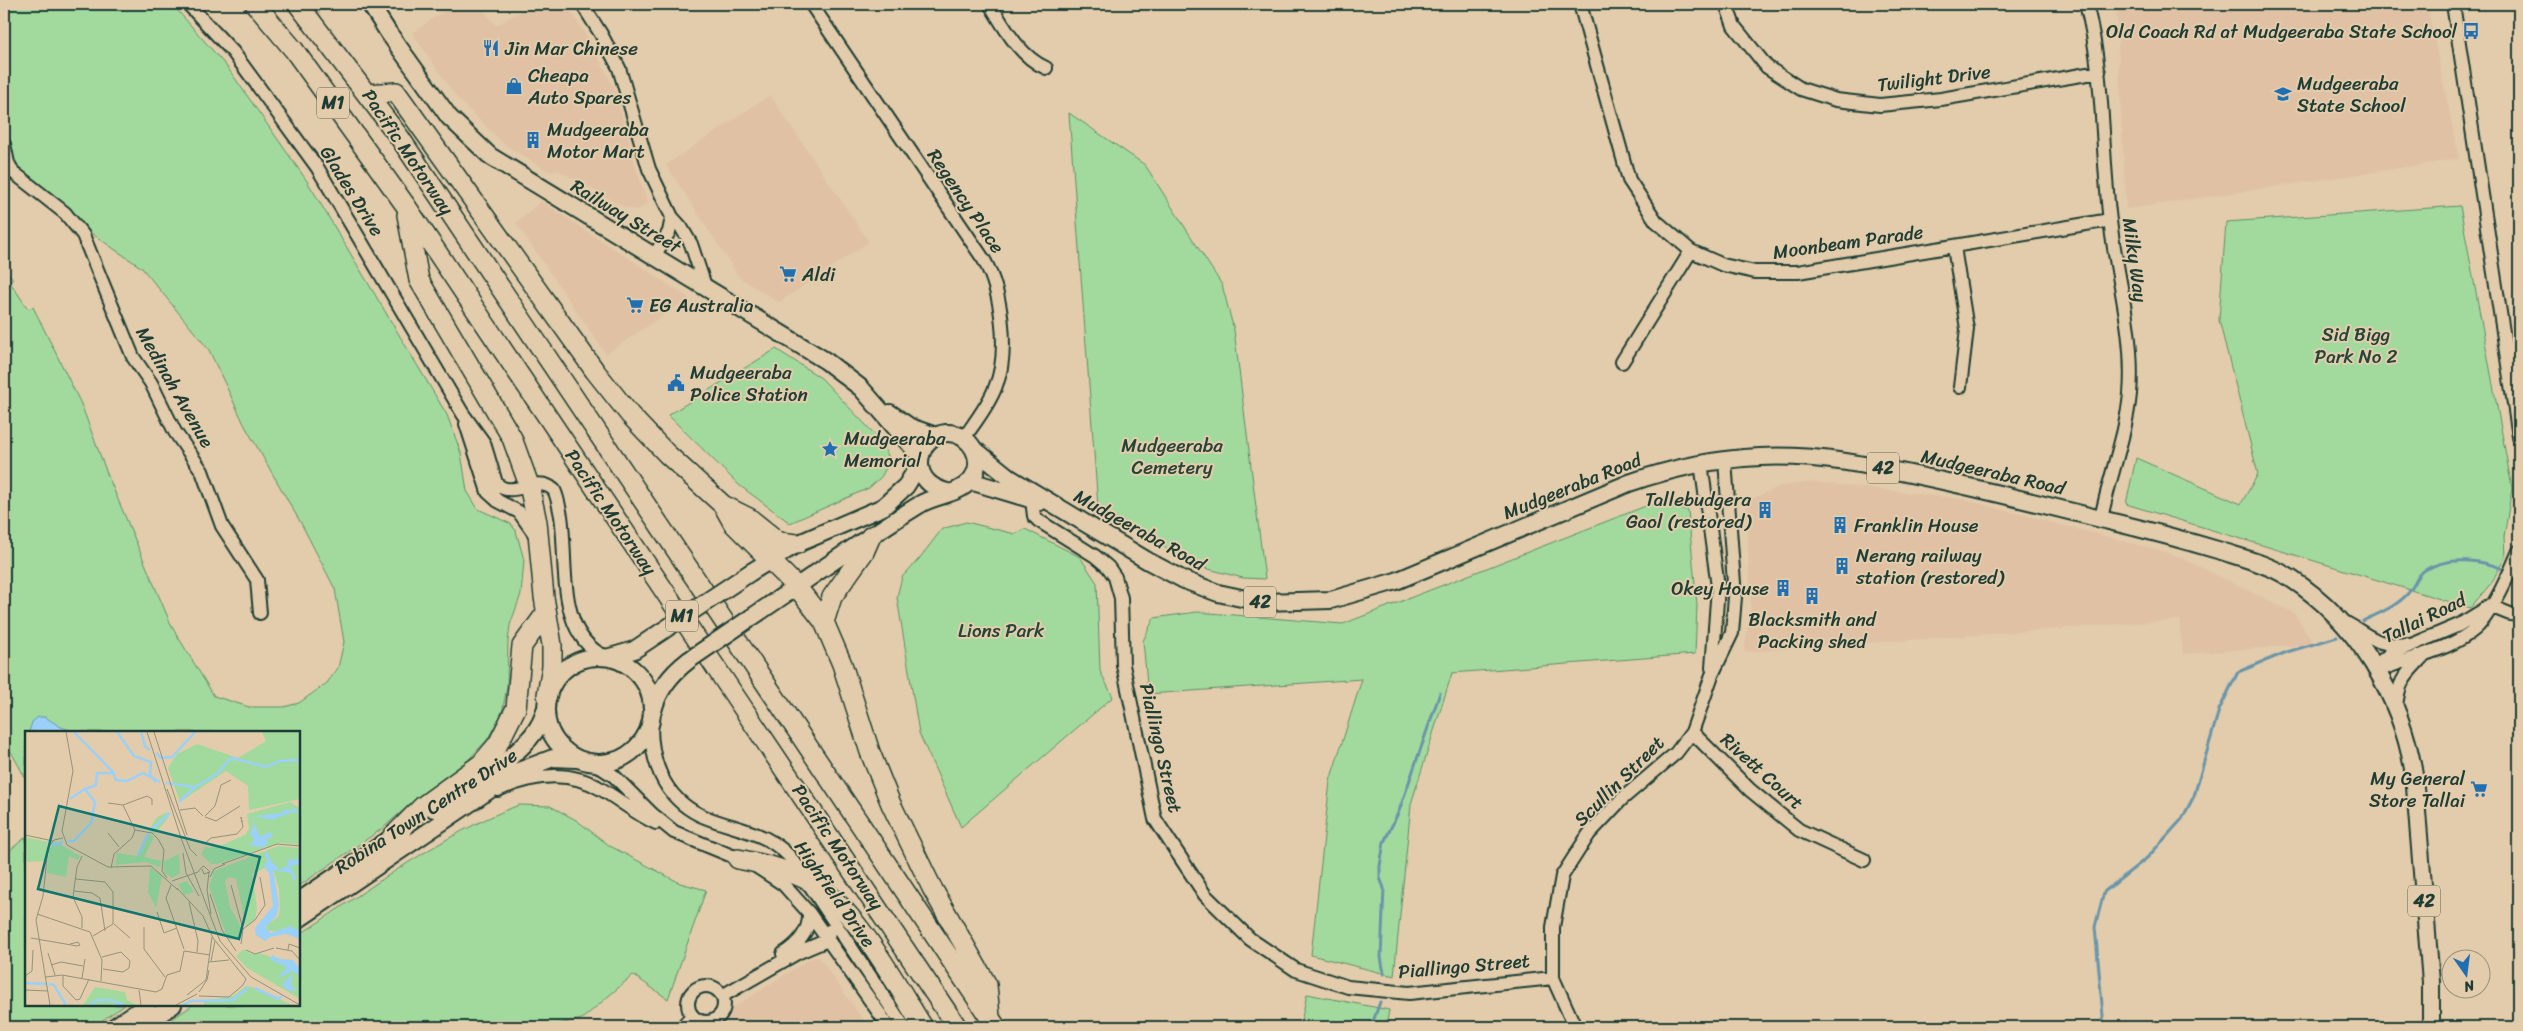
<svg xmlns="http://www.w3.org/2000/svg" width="2523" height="1031" viewBox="0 0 2523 1031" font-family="Sriracha,sans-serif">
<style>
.built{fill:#e0c1a4}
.green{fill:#a2da9e;stroke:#608c69}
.water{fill:#9bd0f9;stroke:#6995aa}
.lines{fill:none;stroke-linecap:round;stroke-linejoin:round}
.stream{stroke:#6995aa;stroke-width:3}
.minor-casing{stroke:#1f3d34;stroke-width:16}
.major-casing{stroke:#1f3d34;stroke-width:20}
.highway-casing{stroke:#1f3d34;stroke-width:22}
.minor{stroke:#e2ccab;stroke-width:12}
.major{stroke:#e2ccab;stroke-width:16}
.highway{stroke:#e2ccab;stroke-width:19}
.major-bridge-casing{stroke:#1f3d34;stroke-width:20;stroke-linecap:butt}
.major-bridge{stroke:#e2ccab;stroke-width:16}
.labels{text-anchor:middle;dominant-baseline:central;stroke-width:4;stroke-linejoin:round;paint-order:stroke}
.shield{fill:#e2ccab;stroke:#5a6858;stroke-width:1}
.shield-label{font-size:18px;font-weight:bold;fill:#1f3d34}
.poi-label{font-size:19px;fill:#1f3d34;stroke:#e2ccab;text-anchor:start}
.street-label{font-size:19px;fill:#1f3d34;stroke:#e2ccab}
.park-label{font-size:19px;fill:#264539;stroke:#e2ccab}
.inset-river{fill:none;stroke:#9bd0f9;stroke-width:2.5}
.inset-road{fill:none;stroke:#94937b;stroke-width:1}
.view{fill:#0f766e;fill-opacity:0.15;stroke:#0f766e;stroke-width:2.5}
.inset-edge{fill:none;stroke:#1f3d34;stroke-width:2.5}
</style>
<rect width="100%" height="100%" fill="#e2ccab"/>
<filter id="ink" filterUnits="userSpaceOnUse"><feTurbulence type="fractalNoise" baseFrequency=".02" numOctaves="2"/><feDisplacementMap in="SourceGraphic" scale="10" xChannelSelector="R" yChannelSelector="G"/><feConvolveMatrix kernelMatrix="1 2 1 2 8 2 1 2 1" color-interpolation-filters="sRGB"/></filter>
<g filter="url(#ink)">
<path class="built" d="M454,4H479L496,26L532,4H566L590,41L616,92L636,168L648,203L637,210L624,207L558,170L548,171L505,145L458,99L412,33Z
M2116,4H2427L2459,159L2126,209Z
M770,95L869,242L779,302L740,278L666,165Z
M541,201L689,298L606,354L516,223Z
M1813,482L1962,499L2173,554L2294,613L2314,644L2183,654L2179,620L1744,652L1751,605L1746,502L1781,486Z
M819,957L868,1027H724L723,1023L731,1009L811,958Z"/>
<path class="green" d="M4,4H172L227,67L307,181L447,415L461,453L467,491L478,509L511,524L516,531L524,560L521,594L510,625L508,641L507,686L502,713L487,740L468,760L417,798L383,828L299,886V732H26V779L4,739V268L13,279L10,282L28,309L33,307L81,404L108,476L172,627L214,696L249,707H284L299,703L327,683L338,668L344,642L335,589L302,525L245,426L209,350L142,268L88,231L69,209L14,164L11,147L4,135V52L7,18Z
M1069,113L1145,165L1222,285L1234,330L1265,579L1243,578L1193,565L1098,507Z
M2460,206L2512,488L2504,537L2505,557L2493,581L2470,608L2126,504L2136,458L2241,504L2258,474L2219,320L2226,222Z
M776,349L821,378L883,443L890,461L881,477L869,488L790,523L739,485L668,415Z
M1651,504L1688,510L1697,605L1695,654L1452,673L1411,804L1394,976L1311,955L1330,781L1362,679L1148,694L1143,641L1154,618L1197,612L1343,624Z
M966,522L1015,534L1025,529L1080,557L1097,583L1100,671L1113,697L961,827L919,733L897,597L902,577L919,559L942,529Z
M519,805L550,806L576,820L610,846L680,883L706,890L668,999L633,975L582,1019L544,1027H160L193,1005H299V935C370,889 440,835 519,805Z
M26,837V1005H125L92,1027H4V855Z
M1307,994L1389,1010L1386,1027H1300Z"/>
<path class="water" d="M38,717H45L61,727L76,732H29L32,722Z"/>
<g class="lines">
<path class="stream" d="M2363,621C2379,613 2398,606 2409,592C2415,585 2417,575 2425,570C2448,556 2484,559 2507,571
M1384,974L1381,957L1384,888L1380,878V866L1384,842L1399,811L1440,693
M1367,1027L1374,1019L1380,1002
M2104,1027L2095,927L2104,892L2148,857L2182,819L2194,796L2219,710L2238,672L2287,652L2337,637"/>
<g class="minor-casing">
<path id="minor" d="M188,4L233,52L317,167L463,414L484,443L496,483C512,501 536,473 554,490C558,498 559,507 561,516C568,560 555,635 606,657
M582,4L601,34L619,68L649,169L672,217L681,227L691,244L705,286
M811,4L984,260C1002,292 1010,354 995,388C988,406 975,422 964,438
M990,4C1004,27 1020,57 1046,68
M1580,4L1629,180L1656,221L1691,251L1723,265L1755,272H1798L2110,220
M1726,4L1734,26L1767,67L1801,89L1836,100L1880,105L1941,99L2099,72
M2086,4C2105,75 2101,149 2110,221C2117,278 2135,336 2130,394C2126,436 2109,477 2101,519
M2453,4L2519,437
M4,144L8,163L13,172L65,213L83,235L133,357L151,383L175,432L202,471L222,526L257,580L260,613
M1954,247L1967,329L1960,387
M654,256L669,232L672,217
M1622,362L1691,251
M466,424L488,492L498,501L519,512L536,536
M1701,463L1718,587L1712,668
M1032,500L1034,516L1039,521L1095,556L1108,567L1115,577L1121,598L1123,665L1155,819L1205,895L1250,939L1296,970L1348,987L1409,993L1553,978
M2490,606L2510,614L2519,615
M2342,621C2366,632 2376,648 2406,644
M2375,666L2390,654L2459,625L2490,606
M2378,671C2409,657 2450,651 2476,628C2491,614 2511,571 2519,551
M2396,707C2399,678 2406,675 2425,654
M651,721C650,760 663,797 700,815C736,831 768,829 795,863L904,1027
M1692,732L1750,790L1799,830L1864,860
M594,763L614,776L652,814L674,832L754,865L783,884L809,913L889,1027
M498,790C531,775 568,769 601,789C620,800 636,814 656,823
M783,954C798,944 810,932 809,913
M688 1004a18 18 0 1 1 36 0a18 18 0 1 1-36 0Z
M722,996L797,953L823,942L828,938L829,931
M682,1027L692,1016
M1575,1027L1553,978V927L1562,876L1589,834L1622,799L1676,753L1692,732L1712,675L1732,633L1735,597L1725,460"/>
</g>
<g class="major-casing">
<path id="major" d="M370,4L388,32L449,117L490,156L826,361L861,388L920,456
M890,413L910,427L936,436
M974,449L1010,478L1148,561L1184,580L1218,593L1260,602L1331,600L1396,581L1629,483C1672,468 1714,459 1760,457C1817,454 1874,466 1929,478C1990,491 2049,506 2109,521C2147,530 2184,540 2221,551C2243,558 2270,565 2290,578C2357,621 2402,697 2414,775L2431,982V1027
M970,481L1040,502
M751,572L797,544L883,507L906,486L919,465
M752,617C807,580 862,540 919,505C934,495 958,495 970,481C987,462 971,432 946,433C923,435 912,464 927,481C932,487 940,490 947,492
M546 710a53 53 0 1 1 106 0a53 53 0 1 1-106 0Z
M610,657L634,650L661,632
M653,711C658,690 672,673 689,660
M434,809C467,787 537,750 545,710
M299,901L403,830
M299,919L516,772L553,758L576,759
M114,1027L147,1005
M140,1027L173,1005"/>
</g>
<g class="highway-casing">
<path id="highway" d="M255,4L294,50L406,206L957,1027
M298,4L400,138L996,1027
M368,94L396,92L595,371L630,415L667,454L723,505L749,518L779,542L797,544
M407,215L419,280L512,438L529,485L537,522L544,597L552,645V667L547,695
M723,505L733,523L797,587L824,622L842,664L870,752L891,804L932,888L987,985L990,1017
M824,622L832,597L864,552L871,536
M392,837L423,806L481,764L498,744L516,708L522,646L546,613
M738,859C763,864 790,870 811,882C857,909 895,983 923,1027"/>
</g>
<use href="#minor" class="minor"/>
<use href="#major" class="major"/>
<use href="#highway" class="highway"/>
<g class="major-bridge-casing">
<path id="major-bridge" d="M661,632L751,572
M689,660L752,617"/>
</g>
<use href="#major-bridge" class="major-bridge"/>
</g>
</g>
<defs>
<g id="bus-bare" transform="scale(1.35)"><path d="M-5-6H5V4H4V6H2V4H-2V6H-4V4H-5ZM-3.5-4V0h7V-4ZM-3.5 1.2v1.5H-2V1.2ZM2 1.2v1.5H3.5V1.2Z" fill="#1f6fb2" stroke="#e2ccab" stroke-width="2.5" paint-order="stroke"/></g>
<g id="restaurant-bare" transform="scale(1.35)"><path d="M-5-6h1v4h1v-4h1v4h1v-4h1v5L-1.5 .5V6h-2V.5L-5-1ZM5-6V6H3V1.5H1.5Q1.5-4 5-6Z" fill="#1f6fb2" stroke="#e2ccab" stroke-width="2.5" paint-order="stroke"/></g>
<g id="shop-bare" transform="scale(1.35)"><path d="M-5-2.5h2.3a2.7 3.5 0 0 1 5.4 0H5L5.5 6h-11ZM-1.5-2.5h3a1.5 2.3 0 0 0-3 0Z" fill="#1f6fb2" stroke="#e2ccab" stroke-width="2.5" paint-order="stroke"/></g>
<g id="school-bare" transform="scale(1.35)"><path d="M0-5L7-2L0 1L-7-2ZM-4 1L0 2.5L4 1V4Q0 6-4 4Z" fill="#1f6fb2" stroke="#e2ccab" stroke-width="2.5" paint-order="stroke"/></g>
<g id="building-bare" transform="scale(1.35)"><path d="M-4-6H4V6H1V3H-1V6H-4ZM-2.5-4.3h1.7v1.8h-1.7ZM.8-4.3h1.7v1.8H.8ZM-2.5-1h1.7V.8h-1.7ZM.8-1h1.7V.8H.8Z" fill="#1f6fb2" stroke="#e2ccab" stroke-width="2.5" paint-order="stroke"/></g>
<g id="supermarket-bare" transform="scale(1.35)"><path d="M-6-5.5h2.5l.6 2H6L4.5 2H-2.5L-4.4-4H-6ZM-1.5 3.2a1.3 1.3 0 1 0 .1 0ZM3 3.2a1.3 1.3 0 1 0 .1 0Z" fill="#1f6fb2" stroke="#e2ccab" stroke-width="2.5" paint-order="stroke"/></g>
<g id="civic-bare" transform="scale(1.35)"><path d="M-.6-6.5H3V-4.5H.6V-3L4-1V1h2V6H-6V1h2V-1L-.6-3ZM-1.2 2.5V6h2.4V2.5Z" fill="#1f6fb2" stroke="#e2ccab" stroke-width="2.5" paint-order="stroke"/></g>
<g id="sight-bare" transform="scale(1.35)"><path d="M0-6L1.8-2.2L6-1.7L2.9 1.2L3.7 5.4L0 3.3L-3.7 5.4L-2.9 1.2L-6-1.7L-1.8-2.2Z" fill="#1f6fb2" stroke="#e2ccab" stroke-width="2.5" paint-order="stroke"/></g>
</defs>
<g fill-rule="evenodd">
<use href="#bus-bare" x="2471" y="31"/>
<use href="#restaurant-bare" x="491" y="48"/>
<use href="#shop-bare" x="514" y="86"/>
<use href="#school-bare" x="2283" y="94"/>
<use href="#building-bare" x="533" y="140"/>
<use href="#supermarket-bare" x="788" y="274"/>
<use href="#supermarket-bare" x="635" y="305"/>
<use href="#civic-bare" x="676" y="383"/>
<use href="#sight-bare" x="830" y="449"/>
<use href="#building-bare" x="1765" y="510"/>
<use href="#building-bare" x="1840" y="525"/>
<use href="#building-bare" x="1842" y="566"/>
<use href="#building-bare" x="1783" y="588"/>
<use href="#building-bare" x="1812" y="596"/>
<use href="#supermarket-bare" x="2479" y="789"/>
</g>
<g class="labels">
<g class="shield">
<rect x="317" y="87.5" width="32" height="31" rx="4"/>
<rect x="1867" y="452.5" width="32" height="31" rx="4"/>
<rect x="1244" y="586.5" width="32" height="31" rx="4"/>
<rect x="666" y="600.5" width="32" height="31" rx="4"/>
<rect x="2408" y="885.5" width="32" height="31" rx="4"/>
</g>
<g class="shield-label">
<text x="333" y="103">M1</text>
<text x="1883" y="468">42</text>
<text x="1260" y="602">42</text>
<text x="682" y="616">M1</text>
<text x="2424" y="901">42</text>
</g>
<g class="poi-label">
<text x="2457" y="31" text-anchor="end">Old Coach Rd at Mudgeeraba State School</text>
<text x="505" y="48">Jin Mar Chinese</text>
<text x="528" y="75">Cheapa<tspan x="528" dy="22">Auto Spares</tspan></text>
<text x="2297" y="83">Mudgeeraba<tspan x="2297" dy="22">State School</tspan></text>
<text x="547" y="129">Mudgeeraba<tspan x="547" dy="22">Motor Mart</tspan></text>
<text x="802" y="274">Aldi</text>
<text x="649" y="305">EG Australia</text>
<text x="690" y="372">Mudgeeraba<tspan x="690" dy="22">Police Station</tspan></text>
<text x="844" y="438">Mudgeeraba<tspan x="844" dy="22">Memorial</tspan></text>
<text x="1751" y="499" text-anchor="end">Tallebudgera<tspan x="1751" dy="22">Gaol (restored)</tspan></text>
<text x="1854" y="525">Franklin House</text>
<text x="1856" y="555">Nerang railway<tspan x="1856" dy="22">station (restored)</tspan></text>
<text x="1769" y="588" text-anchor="end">Okey House</text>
<text x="1812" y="619" text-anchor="middle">Blacksmith and<tspan x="1812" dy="22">Packing shed</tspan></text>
<text x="2465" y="778" text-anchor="end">My General<tspan x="2465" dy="22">Store Tallai</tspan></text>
</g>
<g class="street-label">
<text transform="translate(1934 78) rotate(-7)">Twilight Drive</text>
<text transform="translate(408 152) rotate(56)">Pacific Motorway</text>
<text transform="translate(352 191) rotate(58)">Glades Drive</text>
<text transform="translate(966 201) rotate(56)">Regency Place</text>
<text transform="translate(626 216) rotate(31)">Railway Street</text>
<text transform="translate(1848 242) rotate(-8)">Moonbeam Parade</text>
<text transform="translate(2135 260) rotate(82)">Milky Way</text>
<text transform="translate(175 387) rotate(60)">Medinah Avenue</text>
<text transform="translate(1993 472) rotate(13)">Mudgeeraba Road</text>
<text transform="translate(1572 486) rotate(-22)">Mudgeeraba Road</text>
<text transform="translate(611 512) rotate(56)">Pacific Motorway</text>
<text transform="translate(1140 530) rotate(29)">Mudgeeraba Road</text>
<text transform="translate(2424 618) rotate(-26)">Tallai Road</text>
<text transform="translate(1161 748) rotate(77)">Piallingo Street</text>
<text transform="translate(1762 771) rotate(42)">Rivett Court</text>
<text transform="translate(1619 781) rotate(-45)">Scullin Street</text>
<text transform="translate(426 811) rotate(-33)">Robina Town Centre Drive</text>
<text transform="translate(838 847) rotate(56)">Pacific Motorway</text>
<text transform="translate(835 894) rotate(55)">Highfield Drive</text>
<text transform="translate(1464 966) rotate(-5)">Piallingo Street</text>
</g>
<g class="park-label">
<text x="2356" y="334">Sid Bigg<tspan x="2356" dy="22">Park No 2</tspan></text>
<text x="1172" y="445">Mudgeeraba<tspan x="1172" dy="22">Cemetery</tspan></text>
<text x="1001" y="630">Lions Park</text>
</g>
</g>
<g transform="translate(25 731)">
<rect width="275" height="275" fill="#e2ccab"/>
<path d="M237,1H275V68L224,79L223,55L201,40L155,71L143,37L152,23L172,13L213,27L241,10ZM265,71L275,77V114L256,112L192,133H186L176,123L181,115L183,117L197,114L220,104L224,98L222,83ZM142,81L143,87L130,103L124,100L131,87ZM123,102L129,106L119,126L137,130L135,136L120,131L90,134L92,122L112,125ZM0,106L23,111L20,130L2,131ZM30,110L55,125L53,129L44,125L41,146L22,142L24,119ZM253,115L275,117V204L241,199L242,194L254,185L255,176L254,158L249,141L240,137L227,143L232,177L230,188L221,196L211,148L204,146L200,150L205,176L217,198L214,208L203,209L184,155L189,140ZM154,123L155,142L148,147L139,142V130ZM125,136L137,145L131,177L123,161ZM162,150L169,161L159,164L153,153ZM219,218L226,223L234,222L262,231L275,241V268L222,237L211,225ZM221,255L231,257L267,274H179V270L208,265ZM70,256L100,261L102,269L112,274H58Z" fill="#a2da9e"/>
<path d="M268,76L275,83L267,81L247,89L230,85L228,89L235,106L245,101L248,103L245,108L241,107L243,111L239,116L225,115L229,108L225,102L229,93L227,88L230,85L256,82L261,78L267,80ZM239,121H242L246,130L255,139L263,134L262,128L270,129L275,125V133L265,135L271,146L269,151L266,142L248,139L254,174L252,184L240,197L246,202L265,195L275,200V208L261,203L245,206L240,210L231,204L230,197L248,175L244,142L239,136L242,129ZM247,224L255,228L268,229L275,238V245L267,240L252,248L262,236L245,229ZM267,243L266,254L271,259L266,260L259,257L258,252Z" fill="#9bd0f9"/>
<path class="inset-river" d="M49,1L89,42M92,1L109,25L126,31L125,44L131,51M116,1L120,15L125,19M131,22L136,27L147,26L170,1M141,52L170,56L192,43L206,27L241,36L255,30L275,29M45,68L60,58M154,71L170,56M125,100L145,82M23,110L30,114L38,111M43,110H49L66,92L70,71L60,58L71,54L72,42H88L91,49L102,50L118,42L135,51M113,124L123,103M0,252L21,253M24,253L29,254L41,274M230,257L253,268L257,265M65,274L73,269H85L99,274M158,274L166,270L207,269L224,256"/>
<path class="inset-road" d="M41,1L48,40L37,100L42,114L83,136L126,135L153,159M122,1L156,107L195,210L226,246L275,274M129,1L162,104M142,58L165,118L172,125M83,72L98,74L122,65L127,68V74M155,79L170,77L178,85M180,85L190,75L196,54L206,49M180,86L191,90L215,75M110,99L127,102L133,108L139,119L137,140L142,147M83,102L94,116M0,104L28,110M179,113L186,107L212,103L218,96L216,86L217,91M158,122L161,142L174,165M197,133L252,113L275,115M86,137L89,123L107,107L110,99L98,74M184,141L182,159L186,183M185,146L189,138L200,133M51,148L80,151L88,161V193L68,205M147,150L173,141L177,136L179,135L185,141L179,143L177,138M146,154L141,167L159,218M206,154L218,198M152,157L178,185L188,207L221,248L218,254L204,266L174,265M49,160L67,162L75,167L80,200M185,163L197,199L211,220M164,171L173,210L172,221M132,181L139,202L152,197M12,183L65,201L77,229L76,250M89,193L105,207M119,196V218L140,246M57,197V186L48,166L52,136L57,125M218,198L230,189L240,174L235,146M6,207L52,215L55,214L53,211L45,213M216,213L218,198M251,217L267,220L275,229M221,219L230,223L249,217M263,219L264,213L275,217M23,222L30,244M77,226L96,221L105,230L104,237L98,241L78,238M186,230L190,210M184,231L204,229M26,234L36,231L58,235M38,244V255L51,269L55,268L64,248M0,245L7,240L8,219M21,246L37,244L131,261L137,258L142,244L155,240L159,220L185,224M57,247L60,228M0,259L23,260M114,259L116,274M174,261L182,249L184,239M162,264L181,249L187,206M25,274L11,189L18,165L23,117L29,109L38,107M151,274L172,263"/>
<path class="view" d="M34,75L235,126L214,208L13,158Z"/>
<rect width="275" height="275" class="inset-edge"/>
</g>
<rect width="2523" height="1031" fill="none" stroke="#e2ccab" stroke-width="20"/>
<rect x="10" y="10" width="2503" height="1011" fill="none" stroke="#1f3d34" stroke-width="2" filter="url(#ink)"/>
<g transform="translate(2466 974) rotate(166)"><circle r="24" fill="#e2ccab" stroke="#94937b"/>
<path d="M0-4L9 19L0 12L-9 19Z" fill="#1f6fb2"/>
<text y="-8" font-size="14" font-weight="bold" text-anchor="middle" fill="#1f3d34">N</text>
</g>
</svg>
